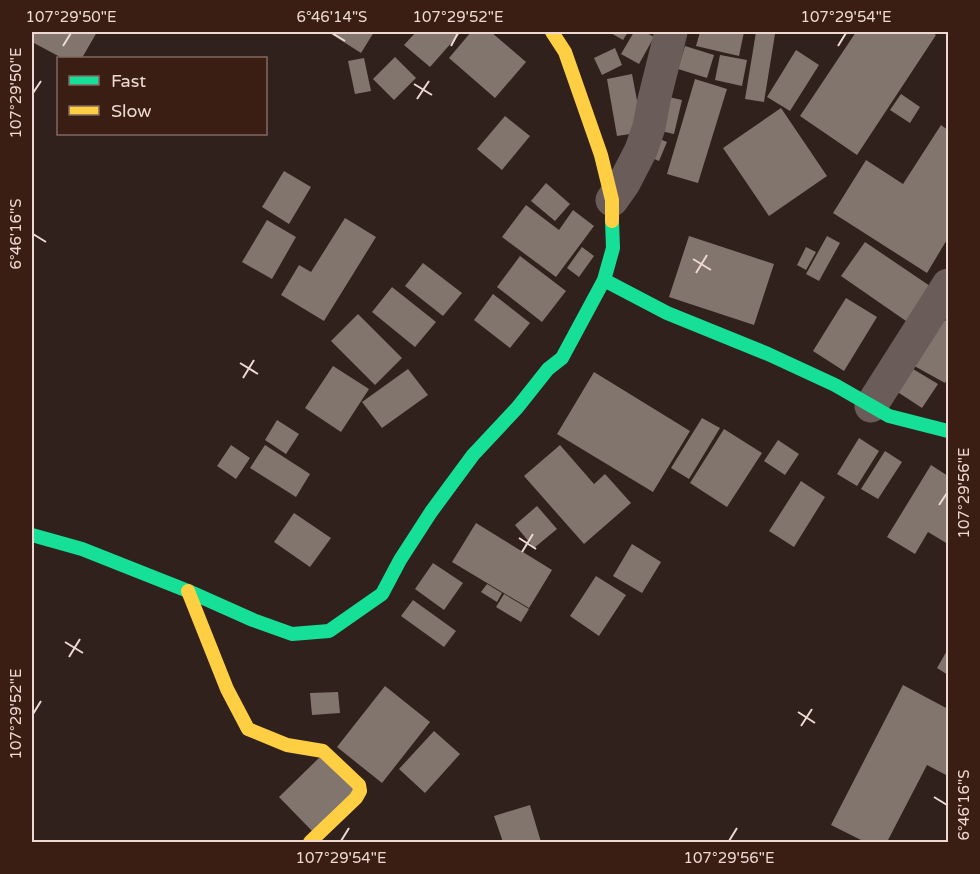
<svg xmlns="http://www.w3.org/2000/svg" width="980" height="874" viewBox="0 0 980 874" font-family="'Varela Round',sans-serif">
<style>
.building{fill:#81756d}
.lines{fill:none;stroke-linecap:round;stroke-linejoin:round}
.street{stroke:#6a5c58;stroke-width:33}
.fast{stroke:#16e098;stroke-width:14}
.slow{stroke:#ffcf43;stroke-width:14}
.ticks{fill:none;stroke:#edd9d2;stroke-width:2}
.neatline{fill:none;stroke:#edd9d2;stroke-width:2}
.ticks-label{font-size:15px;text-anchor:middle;fill:#edd9d2}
</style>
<rect width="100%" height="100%" fill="#31211c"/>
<path class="building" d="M34,32H97L82,58H62L32,42V36Z
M328,32H374L361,53Z
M416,32H461L430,67L404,45Z
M471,32H491L526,62L495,98L449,58Z
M609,32H628L623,40Z
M634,32H645L654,37L639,64L621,54Z
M700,32H744L739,56L696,46Z
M756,32L775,34L764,102L745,99Z
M856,32H931L936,35L857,155L800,116Z
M685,46L714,55L707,78L678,69Z
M615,48L622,65L602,75L594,58Z
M796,50L819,65L790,111L767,97Z
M720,55L747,60L742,86L715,80Z
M395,57L416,78L394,100L373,79Z
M364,58L371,91L355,94L348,61Z
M632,74L643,132L617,136L607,79Z
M695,79L727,89L698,183L667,174Z
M901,94L920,107L910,123L890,110Z
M660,95L682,100L674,134L652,129Z
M781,108L827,176L769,216L723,148Z
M505,116L530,136L502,170L477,149Z
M941,125L948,130V238L927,273L833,213L866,160L903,184Z
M650,135L667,142L659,161L643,154Z
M284,171L311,187L289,224L262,207Z
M546,183L570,204L555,221L531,201Z
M526,205L559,230L573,210L594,226L556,277L502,237Z
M345,218L376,237L324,321L281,295L299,265L311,272Z
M267,220L296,237L272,279L242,262Z
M689,236L774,264L754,325L669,297Z
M827,236L840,243L819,281L806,274Z
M865,242L930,286L906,321L841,276Z
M582,247L594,256L579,277L567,268Z
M806,247L816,252L806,270L797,265Z
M520,256L566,291L542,322L497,287Z
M423,263L462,293L443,316L405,286Z
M392,287L436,322L415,347L372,312Z
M493,294L530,323L510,348L474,320Z
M846,298L877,317L844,371L813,351Z
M358,314L402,358L375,385L331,341Z
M937,316L948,322V377L945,383L909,363Z
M333,366L369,389L341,432L305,408Z
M908,366L938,384L922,408L893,389Z
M408,369L428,395L382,428L362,402Z
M594,372L690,431L653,492L557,434Z
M702,418L720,428L689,479L671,468Z
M277,420L299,434L286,454L265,440Z
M724,429L762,453L727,507L690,483Z
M859,438L879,451L857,486L837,474Z
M778,440L799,454L785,475L764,461Z
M231,445L250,458L236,479L217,466Z
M265,445L310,474L296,497L250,468Z
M560,445L594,484L605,474L631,503L584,544L524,476Z
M885,451L902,462L878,499L861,489Z
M931,465L948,476V544L928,532L915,554L887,537Z
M801,481L825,497L794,547L769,531Z
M537,506L557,529L534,548L515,525Z
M294,513L331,538L310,567L274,542Z
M476,523L552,570L529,608L452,562Z
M632,544L661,562L642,593L613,576Z
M433,563L463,583L444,610L415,589Z
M596,576L626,595L599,636L570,616Z
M487,584L502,593L497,602L481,592Z
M504,594L529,609L521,622L496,607Z
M413,600L456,631L444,647L401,616Z
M948,649V675L937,668Z
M903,685L948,709V776L927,765L887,842H865L831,825Z
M385,686L430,722L382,783L337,747Z
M338,692L340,713L312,715L310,693Z
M434,731L460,754L425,793L399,769Z
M322,755L357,790L314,833L279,797Z
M530,805L541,842H503L494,816Z"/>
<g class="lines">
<path class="street" d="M612,200L624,183L641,150L649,127L654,100L671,32
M871,406L948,285"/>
<path class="fast" d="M604,280L667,313L768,354L835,385L889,416L948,431
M32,535L82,549L188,591L253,620L292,634L329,631L382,594L400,560L431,512L473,455L517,408L548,369L562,358L604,280L613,248L612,221"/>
<path class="slow" d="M552,32L565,52L601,155L612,200V221
M188,591L227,689L248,729L287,745L323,751L359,785L360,791L356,798L310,842"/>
</g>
<path class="ticks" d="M332,33L345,41M63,46L71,33M451,46L458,33M838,46L846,33M414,84L432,95M33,93L41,81M417,99L429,81M33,234L46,242M693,259L711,270M696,273L707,255M240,363L258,374M243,378L254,360M939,505L947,493M519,538L536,549M522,552L533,534M65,642L83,653M69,657L80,639M798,712L815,723M33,714L41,701M801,726L812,709M934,797L947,805M341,841L349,828M729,841L737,828"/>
<rect width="980" height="874" fill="none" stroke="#3a1d13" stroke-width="66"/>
<rect x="57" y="57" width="210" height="78" fill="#3a1d13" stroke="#82685f" stroke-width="1.5"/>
<rect x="69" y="76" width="30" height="9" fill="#16e098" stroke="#82685f" stroke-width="1.5"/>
<text x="111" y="87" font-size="18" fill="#edd9d2">Fast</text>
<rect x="69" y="106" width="30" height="9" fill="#ffcf43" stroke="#82685f" stroke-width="1.5"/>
<text x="111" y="117" font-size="18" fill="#edd9d2">Slow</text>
<rect x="33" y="33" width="914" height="808" class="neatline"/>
<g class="ticks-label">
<text x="71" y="22">107°29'50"E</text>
<text x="332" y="22">6°46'14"S</text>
<text x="458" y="22">107°29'52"E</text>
<text x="846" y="22">107°29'54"E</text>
<text transform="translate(16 93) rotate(-90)" y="5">107°29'50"E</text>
<text transform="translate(16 234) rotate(-90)" y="5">6°46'16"S</text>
<text transform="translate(964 493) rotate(-90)" y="5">107°29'56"E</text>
<text transform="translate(16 714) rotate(-90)" y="5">107°29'52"E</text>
<text transform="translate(964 805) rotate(-90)" y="5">6°46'16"S</text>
<text x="341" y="863">107°29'54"E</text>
<text x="729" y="863">107°29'56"E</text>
</g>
</svg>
